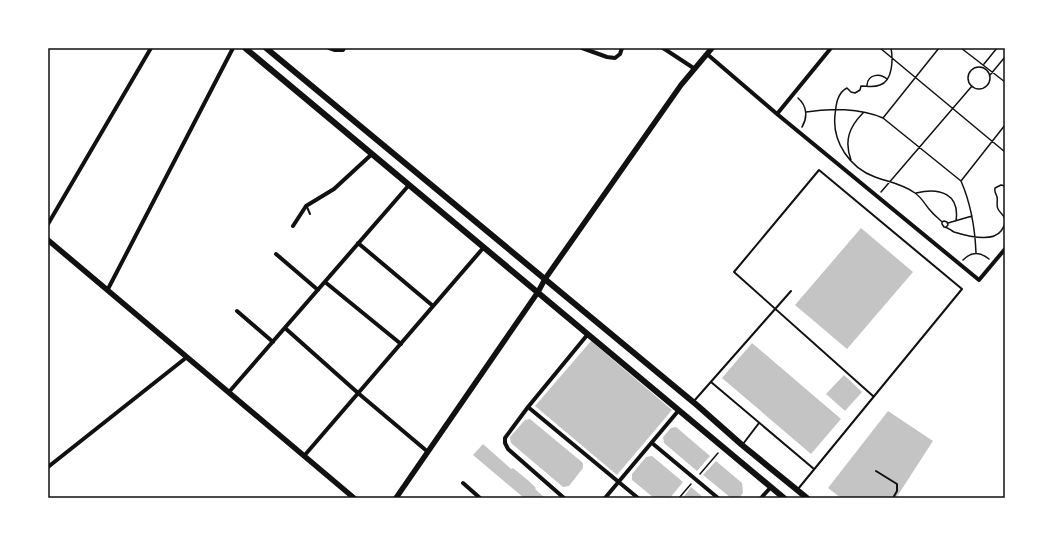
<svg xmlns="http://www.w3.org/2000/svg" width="1053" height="546" viewBox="0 0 1053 546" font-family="Ubuntu,sans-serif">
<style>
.building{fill:#c4c4c4}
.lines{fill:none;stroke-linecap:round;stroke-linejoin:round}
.path{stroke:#111;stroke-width:1.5}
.service{stroke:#111;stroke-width:2}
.minor{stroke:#111;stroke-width:4}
.tertiary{stroke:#111;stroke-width:5.5}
.secondary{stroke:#111;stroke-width:6}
.neatline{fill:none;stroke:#111;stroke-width:1.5}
</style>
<rect width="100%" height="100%" fill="#fff"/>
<path class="building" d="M861,228L913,272L847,349L795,305Z
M591,341L672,410L617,475L535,406Z
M752,343L841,419L811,454L722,378Z
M844,375L862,392L845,411L826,394Z
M888,411L933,441L896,498H841L828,488Z
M530,419L583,463V468L569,486L563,487L511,443L510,437L525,420Z
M676,427L710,456L697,471L664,443L663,437L671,428Z
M483,444L511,469L513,468L530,482L536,488L535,489L545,498H524L473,455Z
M652,456L683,482L670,498H654L632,480V474L646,457Z
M716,461L742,483L743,493L739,498H731L703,475Z
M691,487L704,498H683Z"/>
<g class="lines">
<path class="path" d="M880,48L1005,152
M891,48C893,59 893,81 880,85C873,88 867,86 861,86L860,90L855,93L851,92L847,88C837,93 836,105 835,115C832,142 850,168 875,177C889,182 903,184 915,193C921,197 925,204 929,209C933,214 938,218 942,222V224L944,227C948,227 950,230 954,232C967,236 992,243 1001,231C1004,227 1006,224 1005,219C1004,215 1000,213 998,209C996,205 998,201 997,197C996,193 994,192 995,188L1001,185L1005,186
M961,48L1005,82
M984,64L997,48
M968 78a11 11 0 1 1 22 0a11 11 0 1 1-22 0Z
M990,75L1005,57
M867,85C868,74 880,73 887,79
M798,98C807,106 808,117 802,127
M806,112C830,108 860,108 883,118L961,181C971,204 975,228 976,253
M883,118L939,48
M851,160C844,141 849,127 863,113
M961,181L1005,125
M881,192L972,86
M916,193C940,187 960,194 956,221
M942,222L944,221L947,222L948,225L946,227
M948,223L972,216
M963,260C972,251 980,252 989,259
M700,474L718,453
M679,498L691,484"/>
<path class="service" d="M307,207L310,214
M711,382L814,469
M694,401L791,291
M743,444L759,423
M876,471L897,484V491L893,498
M798,489L962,289L819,170L734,272L873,396"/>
<path class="minor" d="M329,48L335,50H343L344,48
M582,48L607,57L615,58L620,54L622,48
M663,48L695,69
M707,54L777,114L979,280L1005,249
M777,114L831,48
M48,224L151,48
M293,226L306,206L334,189L372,154
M358,243L433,306
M276,254L318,290
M325,282L401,344
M108,289L233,48
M237,311L273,342
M285,328L358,393L428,452
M229,392L409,185
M528,407L638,498
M652,443L718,498
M304,456L484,247
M48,467L187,357
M463,483L480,498
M564,498L508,449L505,443V438L528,407L588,334
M605,498L679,410
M761,498L771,487"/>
<path class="tertiary" d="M48,240L354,498
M396,498L538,292L545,279L681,85L712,48"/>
<path class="secondary" d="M245,48L784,498
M266,48L698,406L742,445L807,498"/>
</g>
<rect width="1053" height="546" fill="none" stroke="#ffffff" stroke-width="98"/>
<rect x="49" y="49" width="955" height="448" class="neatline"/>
</svg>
